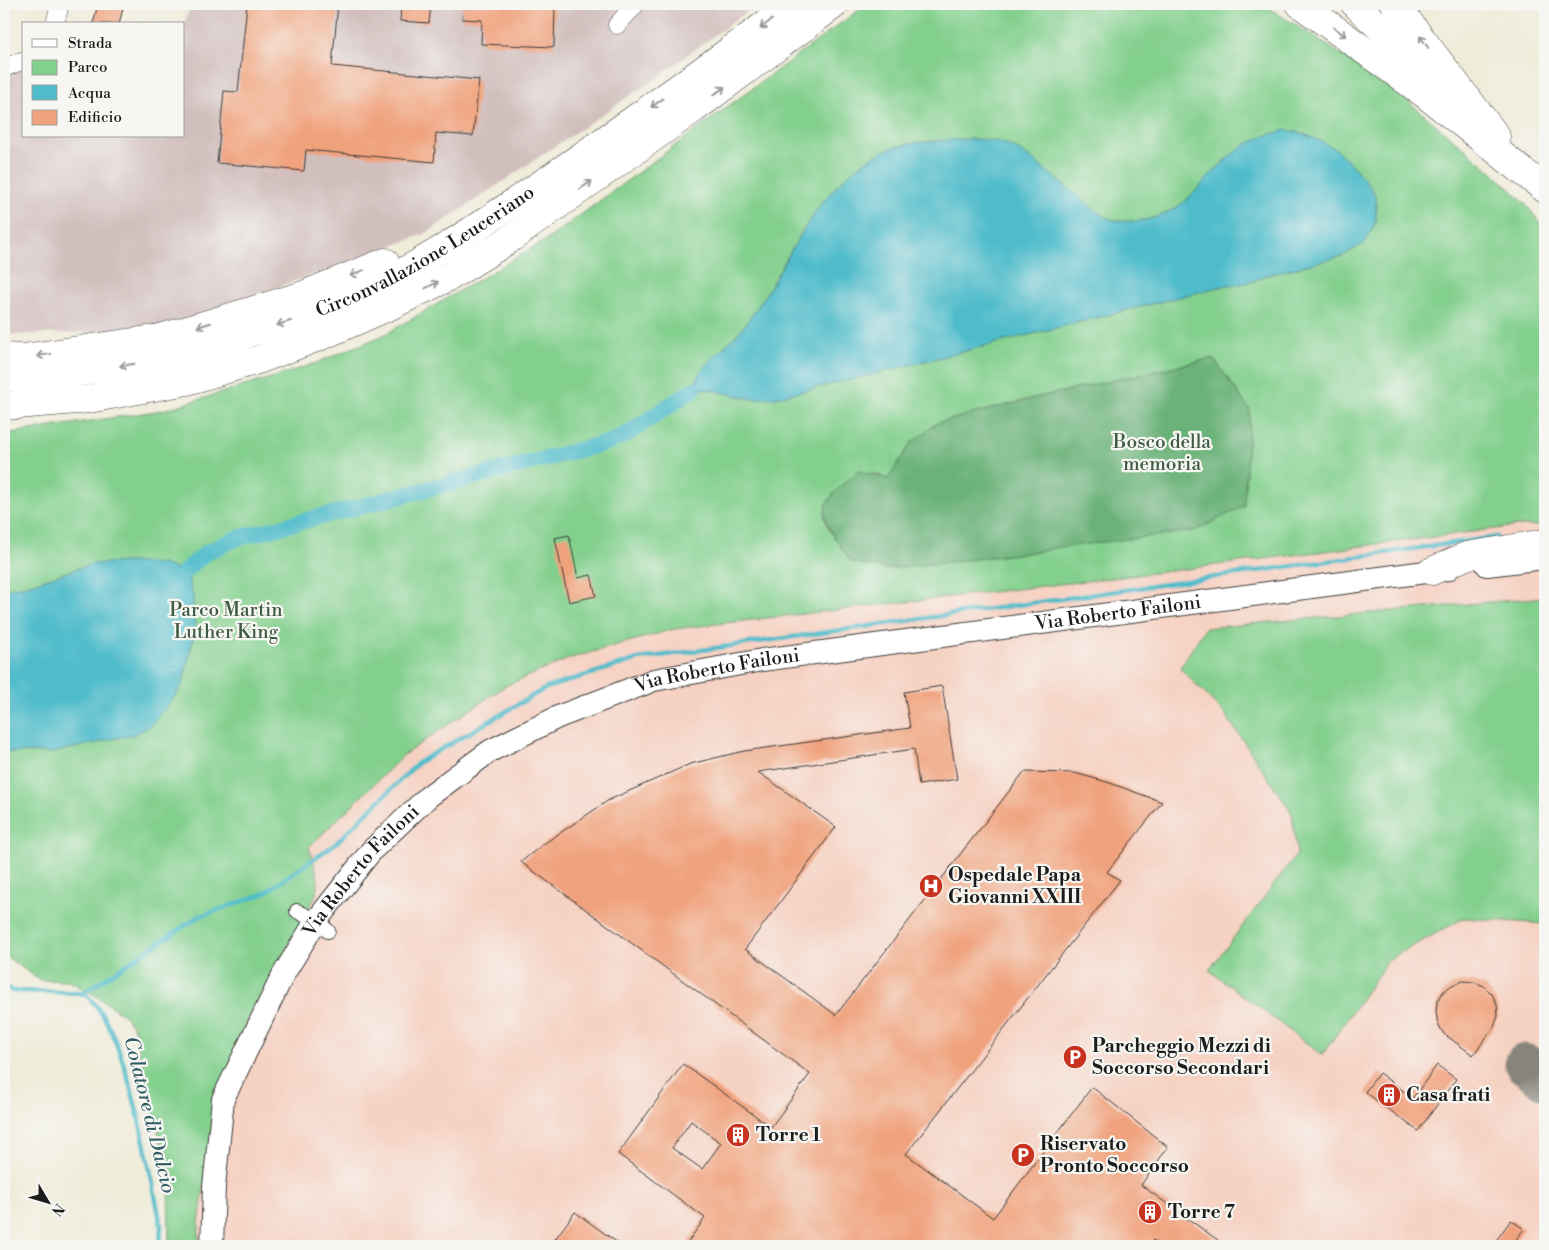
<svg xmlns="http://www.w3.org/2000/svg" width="1549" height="1250" viewBox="0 0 1549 1250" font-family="'Libre Bodoni',serif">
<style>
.built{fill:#f6d2c3}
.industrial{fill:#d1bfbd}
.green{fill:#83d08e;stroke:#507655;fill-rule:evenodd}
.forest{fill:#6ab279;stroke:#43674a}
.water{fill:#50bccb;stroke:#366c74}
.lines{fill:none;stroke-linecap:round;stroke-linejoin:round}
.stream{stroke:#50bccb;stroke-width:4.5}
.canal{stroke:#50bccb;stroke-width:16}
.taxiway{stroke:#86847b;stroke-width:41}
.building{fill:#f0a27d;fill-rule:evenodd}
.pedestrian-casing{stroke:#3c3b38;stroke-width:16}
.minor-casing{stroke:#3c3b38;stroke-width:19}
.tertiary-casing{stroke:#3c3b38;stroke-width:24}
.trunk-casing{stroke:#3c3b38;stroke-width:29}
.pedestrian{stroke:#fff;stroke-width:14}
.minor{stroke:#fff;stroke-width:18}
.tertiary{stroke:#fff;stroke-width:22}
.trunk{stroke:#fff;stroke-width:28}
.oneway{stroke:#999}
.labels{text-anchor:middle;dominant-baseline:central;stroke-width:4.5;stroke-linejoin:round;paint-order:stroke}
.street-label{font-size:19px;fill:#1c1c1c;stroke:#f6f6f2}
.park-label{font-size:19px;fill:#405b44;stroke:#f6f6f2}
.poi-label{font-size:19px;font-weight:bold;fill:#1c1c1c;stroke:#f6f6f2;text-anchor:start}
.water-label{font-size:20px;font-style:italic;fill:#315c62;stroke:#f6f6f2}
</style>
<rect width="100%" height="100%" fill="#f6f6f2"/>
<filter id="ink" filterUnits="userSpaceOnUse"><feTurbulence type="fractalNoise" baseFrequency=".02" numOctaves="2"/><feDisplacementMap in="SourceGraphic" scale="10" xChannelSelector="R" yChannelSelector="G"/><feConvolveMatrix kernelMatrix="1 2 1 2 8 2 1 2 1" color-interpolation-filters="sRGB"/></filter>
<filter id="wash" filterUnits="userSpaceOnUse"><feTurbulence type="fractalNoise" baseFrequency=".0096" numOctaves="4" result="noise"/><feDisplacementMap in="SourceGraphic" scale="20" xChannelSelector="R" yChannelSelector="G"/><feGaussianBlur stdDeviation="1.12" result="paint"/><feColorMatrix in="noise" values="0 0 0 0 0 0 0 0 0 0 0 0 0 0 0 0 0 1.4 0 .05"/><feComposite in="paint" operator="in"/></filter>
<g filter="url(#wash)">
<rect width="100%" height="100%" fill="#f0ecda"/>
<path class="built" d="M1518,526H1545V1246H199V1224L214,1110L250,1016L318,877L309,847L405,754L504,686L571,658L674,629L1163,572Z"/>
<path class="industrial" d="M190,4H757L659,76L425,234L165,328L77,333L4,335V76L24,67V136H184V27Z"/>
<path class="green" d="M867,4H1263L1390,86L1490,170L1524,202L1545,229V526H1518L1163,572L674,629L571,658L505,686L405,754L309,847L318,877L316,895L250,1016L214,1110L199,1224V1246H169L168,1173L134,1028L124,1015L96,996L69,981L40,980L4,955V434L163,410L271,378L316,363L384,335L548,239ZM1213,358L1250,410L1055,548L1036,552L887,569L851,562L828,528L824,516L873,473L888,479L937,423L1030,399Z
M1545,597V924L1464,918L1389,959L1322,1055L1209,970L1297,854L1292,813L1225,714L1180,668L1205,628Z"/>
<path class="forest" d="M1213,358L1250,410L1244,506L1195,531L1055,548L1036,552L887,569L851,562C820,516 810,509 859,471L888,479L911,443L937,423L1030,399Z"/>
<path class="water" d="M1287,130L1304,134L1322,142L1336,149L1348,161L1365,180L1376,196V221L1369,236L1363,244L1342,256L1264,276C1252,283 1241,285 1227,285L862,377L777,397L752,399L707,389H694C698,365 723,350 739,332C753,316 766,294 777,275C804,228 833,174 884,151C905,142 927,142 949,140C972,138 1001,138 1020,151C1043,166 1062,185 1084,201C1092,207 1100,215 1110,219C1117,221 1128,222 1136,221C1190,216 1199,178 1238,150C1252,139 1270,134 1287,130Z
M127,562L162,564L184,572L189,580L193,597L195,631L183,683L176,695L150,726L135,734L52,753L4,752V589L27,585L92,564Z"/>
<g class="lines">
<path class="stream" d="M4,985L12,991C22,991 81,992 84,994C126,1020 151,1177 161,1226L160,1246
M83,993L198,917L263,894L335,844L419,762L546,688L638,659L1497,537"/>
<path class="canal" d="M184,572L207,552L238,538L606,443L624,436L694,389"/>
<path class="taxiway" d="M1525,1064L1545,1079"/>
</g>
<g id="blocks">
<path class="building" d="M98,4H124L119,24H93Z
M247,4H338L332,66L479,80L473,136L436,133L434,162L306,150L304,171L217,163L224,91L238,92Z
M401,4H431L429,23L400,21Z
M463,4H555L554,47L481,44L482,20L462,19Z
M569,535L578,578L591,575L596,596L569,602L555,538Z
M942,686L957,779L919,785L914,749L758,772L836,827L745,949L836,1015L1024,772L1075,773L1110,783L1162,802L1107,872L1120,880L906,1154L993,1218L1092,1087L1168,1147L1141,1185L1226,1246H1162L1153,1240L1148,1246H685L705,1218L618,1154L683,1064L771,1127L810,1074L521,862L542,845L609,800L690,764L744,751L910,728L904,692ZM691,1121L721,1143L702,1169L672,1148Z
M1463,981L1474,982L1484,986L1492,994L1497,1005L1498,1016L1494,1027L1473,1055L1444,1034L1438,1024L1436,1013L1437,1002L1443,992L1452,985Z
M1437,1065L1456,1079L1418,1131L1365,1092L1379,1073L1413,1098Z
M575,1212L622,1246H550Z
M1511,1220L1524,1229L1511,1246H1492Z"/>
</g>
</g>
<g filter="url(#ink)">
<use href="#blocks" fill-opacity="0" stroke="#3c3b38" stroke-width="1"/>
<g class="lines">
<g class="pedestrian-casing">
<path id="pedestrian" d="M297,911L316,921L328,931"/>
</g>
<g class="minor-casing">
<path id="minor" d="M55,24L60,4
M617,25L636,4
M4,68L24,60"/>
</g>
<g class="tertiary-casing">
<g id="tertiary">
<path d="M1487,565L1545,558"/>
<path id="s1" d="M212,1246L214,1187L223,1099L283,975L316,921L372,850L429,796L490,751L558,717L654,680L762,660L1448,569"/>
</g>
</g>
<g class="trunk-casing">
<g id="trunk">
<path d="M1300,4L1426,95L1545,189"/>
<path d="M1355,4L1456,99"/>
<path d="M1395,4L1496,136"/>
<path d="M4,357L23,358L161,338L301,296L385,262"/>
<path id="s2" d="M4,378C63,375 123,368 181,355C205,349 229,340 253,332C286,322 319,311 350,298C423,266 488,220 553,176C634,120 714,63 793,4"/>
<path d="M4,406L89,399L187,381L261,359L324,335L388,307L451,276L507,241L695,108L835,4"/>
<path d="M1432,571L1466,556L1545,543"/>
</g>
</g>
<use href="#pedestrian" class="pedestrian"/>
<use href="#minor" class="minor"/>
<use href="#tertiary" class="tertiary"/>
<use href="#trunk" class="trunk"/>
</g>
<defs><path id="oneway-shaft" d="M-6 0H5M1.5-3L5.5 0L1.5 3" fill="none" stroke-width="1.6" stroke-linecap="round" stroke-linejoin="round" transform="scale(1.25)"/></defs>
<g class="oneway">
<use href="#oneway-shaft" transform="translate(766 24) rotate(143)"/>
<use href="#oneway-shaft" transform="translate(1340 32) rotate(36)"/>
<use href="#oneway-shaft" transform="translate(1424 42) rotate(-127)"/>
<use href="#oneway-shaft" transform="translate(719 91) rotate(-36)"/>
<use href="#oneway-shaft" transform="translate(657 103) rotate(144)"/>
<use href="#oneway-shaft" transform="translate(586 185) rotate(-35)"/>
<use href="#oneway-shaft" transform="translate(357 273) rotate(158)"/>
<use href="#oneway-shaft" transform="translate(432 285) rotate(-27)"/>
<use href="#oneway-shaft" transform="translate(284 323) rotate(163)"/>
<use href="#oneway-shaft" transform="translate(204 325) rotate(163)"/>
<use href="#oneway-shaft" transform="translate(44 355) rotate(172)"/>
<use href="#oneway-shaft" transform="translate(127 365) rotate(171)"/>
</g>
</g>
<defs>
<g id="hospital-disc" transform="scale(1.25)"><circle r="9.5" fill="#c8321e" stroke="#f6f6f2"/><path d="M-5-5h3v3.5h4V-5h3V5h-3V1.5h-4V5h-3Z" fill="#fff"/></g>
<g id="parking-disc" transform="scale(1.25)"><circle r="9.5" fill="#c8321e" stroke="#f6f6f2"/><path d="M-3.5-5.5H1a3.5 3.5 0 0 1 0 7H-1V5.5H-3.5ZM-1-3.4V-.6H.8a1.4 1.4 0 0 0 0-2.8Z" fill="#fff"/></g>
<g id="building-disc" transform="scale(1.25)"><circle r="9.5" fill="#c8321e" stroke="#f6f6f2"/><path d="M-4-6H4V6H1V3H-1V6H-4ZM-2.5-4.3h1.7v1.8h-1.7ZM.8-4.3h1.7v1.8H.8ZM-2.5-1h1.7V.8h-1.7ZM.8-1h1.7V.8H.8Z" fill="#fff"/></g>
</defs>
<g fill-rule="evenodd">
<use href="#hospital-disc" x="931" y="886"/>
<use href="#parking-disc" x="1075" y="1057"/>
<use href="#building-disc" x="1389" y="1095"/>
<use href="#building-disc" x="738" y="1135"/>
<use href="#parking-disc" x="1023" y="1155"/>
<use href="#building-disc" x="1150" y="1212"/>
</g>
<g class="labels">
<g class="street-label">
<text stroke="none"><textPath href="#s2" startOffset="445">Circonvallazione Leuceriano</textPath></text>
<text stroke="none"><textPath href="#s1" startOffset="1241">Via Roberto Failoni</textPath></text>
<text stroke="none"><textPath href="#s1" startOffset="836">Via Roberto Failoni</textPath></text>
<text stroke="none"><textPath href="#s1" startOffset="416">Via Roberto Failoni</textPath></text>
</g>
<g class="park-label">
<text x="1162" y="442">Bosco della<tspan x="1162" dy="22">memoria</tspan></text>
<text x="226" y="610">Parco Martin<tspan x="226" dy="22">Luther King</tspan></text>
</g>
<g class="poi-label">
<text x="948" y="875">Ospedale Papa<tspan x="948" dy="22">Giovanni XXIII</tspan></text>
<text x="1092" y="1046">Parcheggio Mezzi di<tspan x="1092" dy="22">Soccorso Secondari</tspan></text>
<text x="1406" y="1095">Casa frati</text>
<text x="756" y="1135">Torre 1</text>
<text x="1040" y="1144">Riservato<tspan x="1040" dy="22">Pronto Soccorso</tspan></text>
<text x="1168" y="1212">Torre 7</text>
</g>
<g class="water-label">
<text transform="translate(149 1115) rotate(76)">Colatore di Dalcio</text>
</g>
</g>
<rect width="1549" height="1250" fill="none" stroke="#f6f6f2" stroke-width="20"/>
<rect x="22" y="22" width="162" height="115" fill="#f6f6f2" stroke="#9f9f9c"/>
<rect x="32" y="39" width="25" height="8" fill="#ffffff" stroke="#9f9f9c"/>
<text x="68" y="48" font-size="15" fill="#1c1c1c">Strada</text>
<rect x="32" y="60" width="25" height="15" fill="#83d08e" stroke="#9f9f9c"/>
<text x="68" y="72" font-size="15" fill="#1c1c1c">Parco</text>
<rect x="32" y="85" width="25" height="15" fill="#50bccb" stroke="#9f9f9c"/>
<text x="68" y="98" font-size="15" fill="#1c1c1c">Acqua</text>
<rect x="32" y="110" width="25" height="15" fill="#f0a27d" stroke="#9f9f9c"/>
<text x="68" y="122" font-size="15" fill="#1c1c1c">Edificio</text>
<g transform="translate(48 1202) rotate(128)" stroke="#f6f6f2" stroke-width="4" paint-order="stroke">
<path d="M0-4L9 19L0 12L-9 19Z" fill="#1c1c1c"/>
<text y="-8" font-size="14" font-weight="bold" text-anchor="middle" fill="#1c1c1c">N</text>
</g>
</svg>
